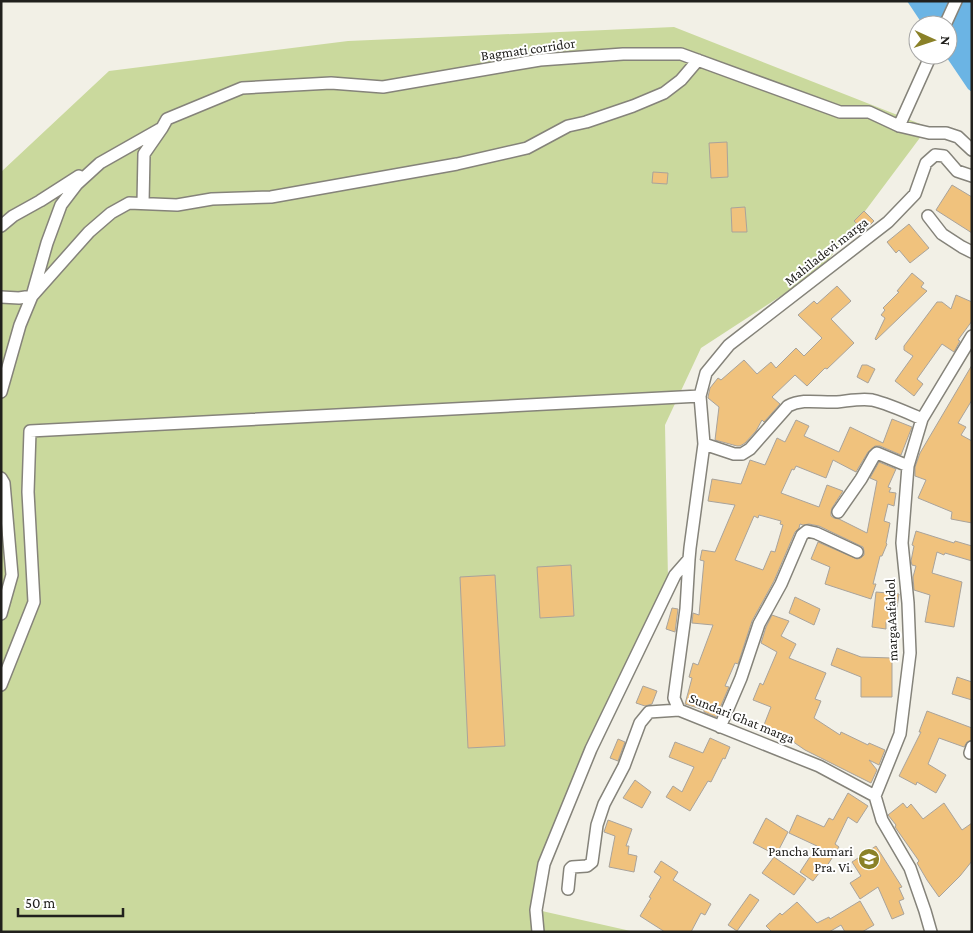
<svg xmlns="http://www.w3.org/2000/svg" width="973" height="933" viewBox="0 0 973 933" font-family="'Crimson Pro',serif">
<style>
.green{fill:#cad99d}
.water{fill:#6bb4e4}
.building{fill:#f0c27d;stroke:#a9a39b;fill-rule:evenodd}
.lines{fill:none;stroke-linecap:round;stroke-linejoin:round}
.street-casing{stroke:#85837a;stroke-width:14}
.street{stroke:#fff;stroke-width:11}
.labels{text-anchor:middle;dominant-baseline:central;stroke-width:4;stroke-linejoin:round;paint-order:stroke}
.street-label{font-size:14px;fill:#21201d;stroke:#fff}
.poi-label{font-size:14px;fill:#21201d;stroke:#fff;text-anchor:end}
</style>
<rect width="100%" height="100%" fill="#f2f0e6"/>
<path class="green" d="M674,27L928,127L821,270L701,348L665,425L668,579L546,842L533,909L635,932H1V172L109,71L348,41Z"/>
<path class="water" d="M907,1H972V92L968,89L945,55H948V25H923Z"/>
<path class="building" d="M727,142L728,177L711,178L709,143Z
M653,172L668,173L667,184L652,183Z
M952,185L972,197V233L936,210Z
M745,207L747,232H732L731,208Z
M864,211L874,221L864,231L854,221Z
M909,224L929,248L910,263L899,250L896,253L887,242Z
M912,273L924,283L921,287L927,291L876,340L875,339L885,318L881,315L885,310L883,308L899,292L897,291Z
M837,286L851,301L831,319L854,343L827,369L825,368L807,386L795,375L772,397L780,404L764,422L762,420L756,431L745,443L740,446H737L715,440L719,407L708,398V397L710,388L718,378L721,380L744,360L757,374L771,362L776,368L796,348L804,356L822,338L798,315L814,301L817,304Z
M956,295L972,302V321L958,340L960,341L954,352L942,344L917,379L923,384L914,396L895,381L913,356L904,350V346L937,302H942L951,309Z
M862,365H867L875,369L868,383L857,377Z
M972,365V400L958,423L966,427L961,435L972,441V523L951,519L952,512L918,498L926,480L915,476V467L920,453Z
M892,419L912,427L901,455L880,446H875L868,452L856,472L833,460L826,478L796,466L794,470L792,469L781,493L819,507L827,485L843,491L832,508L831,512V516L834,518L839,519L867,533L877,481L870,478L879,462L896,469L888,487L891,488L889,492L896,493L894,506L888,504L884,521L890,523L886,543L887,544L882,556H880L873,584H876L871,599L825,584L830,567L811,559L818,542L857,559L861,558L864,555V551L863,547L819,526L809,524L803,525L800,524L799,528L795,532L774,581L752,621L738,664L735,663L725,686L729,687L716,717L704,712V710L685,704L692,678L689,677L693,663L698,665L713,625L692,623L693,613L699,615L704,561L700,560L702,550L715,552L735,505L708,501L712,479L741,484L750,460L765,465L777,438L785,442L796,420L809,426L804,436L839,452L850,427L883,443ZM759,515L781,521L780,524L783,525L775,552L771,551L763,570L735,560L754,516L758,518Z
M916,531L954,543L955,541L972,546V561L945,553L944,555L937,552L932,573L962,582L954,627L925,622L930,595L914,590L913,577L916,566L912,565L911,561L914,546L912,545Z
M571,565L574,616L540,618L537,567Z
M495,575L505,746L468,748L460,577Z
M876,592L899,594L895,623L886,622V629L872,627Z
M795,597L820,609L814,625L789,613Z
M672,608L678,609L675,632L666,629Z
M772,615L789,621L781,636L796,644L789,658L826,673L815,699L821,701L814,718L840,735L841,732L868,745L869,743L885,750L879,765L869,760L877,770L871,783L805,750L792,741L762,730L771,707L753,700L760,683L763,685L777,652L761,643L766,627Z
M837,648L861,657L892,658V697H861V677L831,665Z
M957,677L972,682V700L952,694Z
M643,686L657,691L652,704L645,706L636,703Z
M927,711L972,728V740L967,742L964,747L939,738L928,764L946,775L936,793L917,782L916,785L899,776L921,732H919Z
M710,738L730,747L725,759L723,758L711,782L708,781L690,811L666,797L673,786L682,792L694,767L669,757L675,742L703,753Z
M618,739L625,742L618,761L610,758Z
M635,780L651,792L642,808L623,798Z
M848,793L868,806L857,823L848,817L835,844L839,847L825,869L823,868L813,881L800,872L817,846L789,833L797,815L824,827L829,818L833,820Z
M903,803L907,808L911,804L923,819L944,803L962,830L972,823V861L960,876L939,897L927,880L917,863L919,861L895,827L896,825L888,815Z
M766,818L788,832L776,855L753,843Z
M608,820L632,829L626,846H629L628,854L637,856L634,872L609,867L615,836L604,832Z
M876,846L902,887L899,888L904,899L899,901L904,914L892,919L878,887L860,899L850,883L861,876L852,862Z
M774,857L806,879L794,895L762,873Z
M661,861L678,872L673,880L711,904L705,915L701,913L691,932H665L640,916L651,898L649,897L661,877L654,872Z
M750,894L759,900L737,931L728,925Z
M860,901L874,925L862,932H845L841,925L829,932H772L766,926L780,913L782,915L797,902L817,923L829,917L830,919Z"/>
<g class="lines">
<g class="street-casing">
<path id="street" d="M945,25L956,1
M899,126L931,55
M143,203L144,154L162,128L167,119L242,88L331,83L383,87L540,60L623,54H681L840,112H869L899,126L929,133H946L958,137L972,150
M928,216L942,234L962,247L972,252
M1,226L13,216L40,201L79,176
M1,297L19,298L32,296L89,232L111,213L129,203L177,205L212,199L271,197L457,164L527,148L568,126L586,122L633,106L664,93L681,80L698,60
M1,392L20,325L32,296L47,243L61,205L77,184L100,163L160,129
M704,444L734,454H742L750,449L788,406C803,398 820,403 837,402C848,401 861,398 872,400C889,404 906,412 922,419
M1,478L4,483L12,575L1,614
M838,512L861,479L874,456L877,453L908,466
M689,559L686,609L674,698L679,710L819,766L875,796
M1,685L34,602L28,492L30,431L700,396
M720,727L741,678L759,624L781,584L802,535L807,531L816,533L857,552
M970,753L972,747
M568,889L570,869L572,867L587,866L592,862L597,825L604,804L624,766L640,723L649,712L679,710
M538,932L536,910L544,864L591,749L675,575L689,559L690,548L704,444L700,396L706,373L729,345L888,222L915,194L926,163L935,155L944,156L957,171L972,176
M931,932L925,911L910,868L882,820L875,796L900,734L910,653L908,603L902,543L908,466L922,419L972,336"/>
</g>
<use href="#street" class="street"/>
</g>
<defs>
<g id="school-disc" transform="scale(1.125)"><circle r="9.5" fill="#8a8128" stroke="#fff"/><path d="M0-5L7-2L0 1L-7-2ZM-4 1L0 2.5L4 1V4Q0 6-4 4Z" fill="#fff"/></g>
</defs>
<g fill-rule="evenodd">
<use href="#school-disc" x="869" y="859"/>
</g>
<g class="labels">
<g class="street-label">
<text transform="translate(528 49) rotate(-8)">Bagmati corridor</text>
<text transform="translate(826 251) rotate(-38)">Mahiladevi marga</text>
<text transform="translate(891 620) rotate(-92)">margaAafaldol</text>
<text transform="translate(742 718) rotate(22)">Sundari Ghat marga</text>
</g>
<g class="poi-label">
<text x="853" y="851">Pancha Kumari<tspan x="853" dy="16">Pra. Vi.</tspan></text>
</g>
</g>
<rect width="973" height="933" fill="none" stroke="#21201d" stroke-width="5"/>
<g transform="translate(933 40) rotate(93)"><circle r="24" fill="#ffffff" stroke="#a6a6a5"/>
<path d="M0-4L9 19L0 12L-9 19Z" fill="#8a8128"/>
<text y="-8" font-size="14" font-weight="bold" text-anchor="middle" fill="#21201d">N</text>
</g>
<path d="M18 908v8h105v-8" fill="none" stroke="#21201d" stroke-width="2.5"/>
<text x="25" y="908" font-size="15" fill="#21201d" stroke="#ffffff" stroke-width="4" paint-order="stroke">50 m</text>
</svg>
